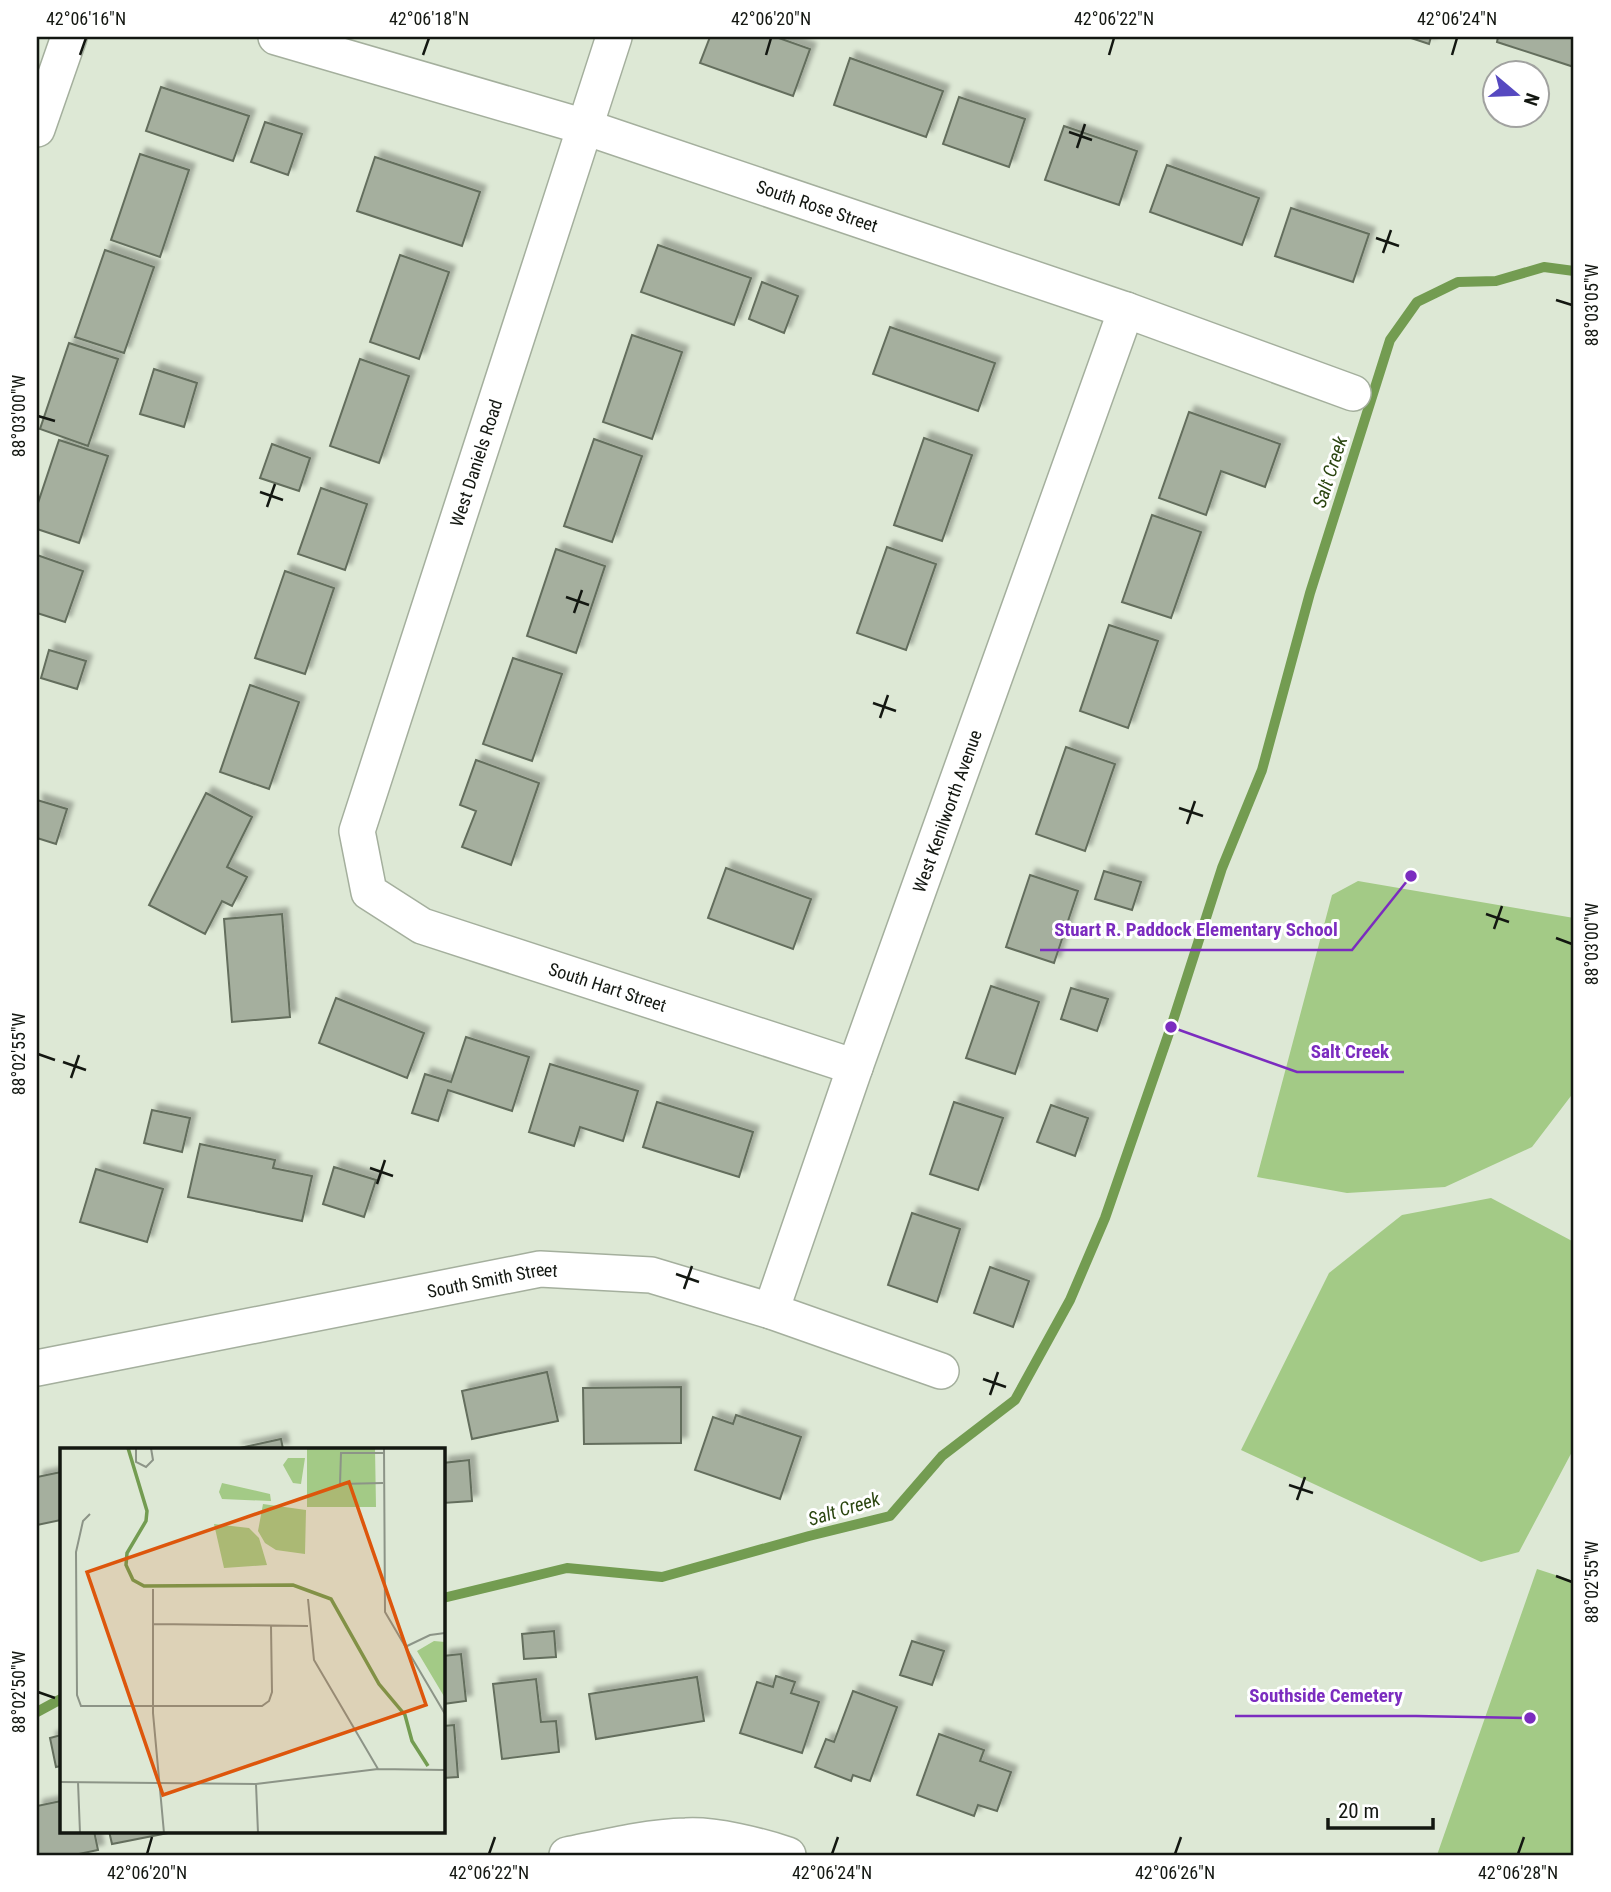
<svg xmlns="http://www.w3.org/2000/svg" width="1611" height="1892" viewBox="0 0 1611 1892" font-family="'Roboto Condensed',sans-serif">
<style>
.green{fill:#a3ca86}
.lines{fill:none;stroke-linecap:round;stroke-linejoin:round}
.stream{stroke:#739c51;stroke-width:10}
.building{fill:#a5af9e;stroke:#646e5d;stroke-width:2;filter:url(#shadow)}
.minor-casing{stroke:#a4af9d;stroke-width:38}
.minor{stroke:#fff;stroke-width:35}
.ticks{fill:none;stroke:#131711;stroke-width:2.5}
.labels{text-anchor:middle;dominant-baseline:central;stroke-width:6;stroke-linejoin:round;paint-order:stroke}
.street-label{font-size:18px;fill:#131711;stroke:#fff}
.water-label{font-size:19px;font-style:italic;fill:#2b4610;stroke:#fff}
.inset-river{fill:none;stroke:#739c51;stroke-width:3.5}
.inset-road{fill:none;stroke:#8c9487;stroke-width:2}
.view{fill:#dd560c;fill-opacity:0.15;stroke:#dd560c;stroke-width:3.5}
.inset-edge{fill:none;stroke:#131711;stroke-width:3.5}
.leader{fill:none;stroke:#7b2cbf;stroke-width:2.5}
.callout-dot{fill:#7b2cbf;stroke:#fff;stroke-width:2.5}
.callout-label{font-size:19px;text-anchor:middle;font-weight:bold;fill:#7b2cbf;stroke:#fff;stroke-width:6;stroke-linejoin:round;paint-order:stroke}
.neatline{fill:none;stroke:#131711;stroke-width:2.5}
.ticks-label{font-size:18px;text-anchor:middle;fill:#131711}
</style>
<defs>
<filter id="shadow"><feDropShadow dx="6" dy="-6" stdDeviation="2" flood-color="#0004"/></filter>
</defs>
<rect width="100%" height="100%" fill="#dde8d5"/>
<path class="green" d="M1358,881L1574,918V1092L1532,1147L1445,1187L1347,1193L1257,1177L1332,895Z
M1491,1198L1574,1242V1448L1519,1552L1481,1562L1241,1450L1329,1273L1402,1215Z
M1537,1569L1574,1581V1855H1437Z"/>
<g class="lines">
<path class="stream" d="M443,1598L567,1568L662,1577L809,1536L890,1516L942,1456L1015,1400L1070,1300L1105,1218L1171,1027L1222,868L1262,770L1310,593L1390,340L1417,302L1458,282L1496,281L1544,267L1574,271
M37,1712L61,1699"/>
</g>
<path class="building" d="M710,37H776L810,49L793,96L700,63Z
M1408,37H1431L1429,44Z
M1498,37H1574V67L1497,42Z
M850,58L943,91L926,137L834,105Z
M161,87L249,116L233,161L146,131Z
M959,97L1025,119L1009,167L943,144Z
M265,122L302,134L288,175L251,162Z
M1064,126L1137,151L1119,205L1045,180Z
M140,154L189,170L160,257L111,240Z
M375,157L480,192L462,246L357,211Z
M1167,165L1259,198L1242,245L1150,212Z
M1291,208L1369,234L1353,282L1275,256Z
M658,245L751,278L734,325L641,292Z
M105,250L154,267L124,353L75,337Z
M400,255L449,272L419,359L370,342Z
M762,282L798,296L784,333L749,319Z
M890,327L995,363L978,411L873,374Z
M632,335L682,352L652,439L603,422Z
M69,343L118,359L88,446L40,429Z
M360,359L409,376L379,463L330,446Z
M154,369L197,383L184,427L140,414Z
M1189,412L1280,444L1265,487L1221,471L1206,515L1159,498Z
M924,438L972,455L942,541L894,525Z
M594,439L642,456L612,542L564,526Z
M59,440L108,456L79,543L37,529V506Z
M272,444L310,458L299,491L260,478Z
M321,488L367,504L345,570L298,554Z
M1152,515L1201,532L1171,618L1122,602Z
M887,547L936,564L906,650L857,633Z
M556,549L605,566L576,653L527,636Z
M37,555L83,571L65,622L37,613Z
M285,571L334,588L305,674L255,658Z
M1109,625L1158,641L1128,728L1080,711Z
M49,650L86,661L77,689L41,678Z
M513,658L562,674L532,761L483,744Z
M250,685L299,702L269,789L220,772Z
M1066,747L1115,764L1085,851L1036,834Z
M476,760L539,783L511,865L462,847L476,811L460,805Z
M206,793L252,817L227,867L247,877L232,906L222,901L205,934L149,905Z
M37,800L67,809L56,844L37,838Z
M726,868L811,899L793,949L708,918Z
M1104,871L1141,882L1132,910L1095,899Z
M1030,875L1078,891L1054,963L1006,947Z
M282,914L290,1017L232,1022L224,919Z
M991,986L1039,1002L1015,1074L966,1058Z
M1071,988L1108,999L1097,1031L1061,1019Z
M336,998L424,1033L407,1078L319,1043Z
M466,1037L529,1057L512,1111L448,1090L438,1121L412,1113L425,1074L451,1082Z
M550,1064L638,1091L623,1141L580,1127L574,1146L529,1132Z
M657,1102L753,1132L739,1177L643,1147Z
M954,1102L1003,1118L978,1190L930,1174Z
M1051,1105L1088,1118L1075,1156L1037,1142Z
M152,1110L190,1118L182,1152L144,1143Z
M200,1144L275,1160L273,1168L312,1176L302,1221L188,1197Z
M334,1167L376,1180L364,1217L323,1204Z
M96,1169L163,1189L147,1242L80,1222Z
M912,1213L960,1229L937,1302L888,1285Z
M990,1267L1029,1281L1013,1327L974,1313Z
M547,1372L558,1421L472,1439L462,1391Z
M681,1387V1443L584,1444L583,1388Z
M736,1415L801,1437L780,1499L695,1470L713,1417L733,1424Z
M281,1439L283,1449H235Z
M469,1460L472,1501L443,1503V1463Z
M61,1472V1520L37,1525V1477Z
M554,1631L556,1657L524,1659L522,1634Z
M912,1641L944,1651L932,1685L900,1675Z
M461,1654L466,1701L443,1704V1656Z
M776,1676L795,1682L791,1693L819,1702L802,1753L740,1733L757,1682L773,1687Z
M697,1677L704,1721L596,1739L589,1694Z
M536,1679L541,1722L556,1721L559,1752L502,1759L493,1684Z
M853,1691L897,1707L870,1781L853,1775L851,1781L815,1767L826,1739L834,1742Z
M454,1725L458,1777L443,1778V1726Z
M939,1734L984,1750L980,1761L1011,1772L997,1811L978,1805L974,1816L917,1795Z
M61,1735V1766L56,1767L50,1738Z
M61,1801V1831H94L98,1850L74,1855H37V1806Z
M109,1831H178L112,1844Z"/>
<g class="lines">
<g class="minor-casing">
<g id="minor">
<path id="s1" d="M276,37L585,127L1126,310L1353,393"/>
<path id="s2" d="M614,37L357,831L369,892L422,926L855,1067"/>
<path d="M37,129L69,37"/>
<path id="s3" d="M771,1311L855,1067L1126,310"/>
<path id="s4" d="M37,1368L540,1269L651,1275L771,1311L941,1371"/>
<path d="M567,1855C606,1847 646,1837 686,1836C714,1834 761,1846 788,1855"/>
</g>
</g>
<use href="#minor" class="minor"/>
</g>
<path class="ticks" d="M80,55L86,38M423,55L429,38M766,55L771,38M1109,55L1114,38M1452,55L1457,38M1069,132L1092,140M1077,148L1085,124M1376,238L1399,246M1383,253L1391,230M1556,300L1572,305M38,416L55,421M260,492L283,500M267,507L275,484M566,597L589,605M574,613L582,590M873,703L896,711M880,718L888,695M1179,808L1203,816M1187,824L1195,801M1486,914L1509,922M1494,929L1502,906M1556,938L1572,944M38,1054L55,1060M63,1062L86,1070M71,1078L79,1055M370,1168L393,1176M377,1184L385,1160M676,1274L699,1282M684,1289L692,1266M983,1379L1006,1387M990,1395L998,1372M1289,1485L1313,1493M1297,1500L1305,1477M1556,1576L1572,1582M38,1692L55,1698M147,1854L152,1837M489,1854L495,1837M832,1854L838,1837M1175,1854L1181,1837M1518,1854L1524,1837"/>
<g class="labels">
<g class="street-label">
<text stroke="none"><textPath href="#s1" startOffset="567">South Rose Street</textPath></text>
<text transform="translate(476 463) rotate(-72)">West Daniels Road</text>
<text stroke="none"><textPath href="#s3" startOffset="530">West Kenilworth Avenue</textPath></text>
<text stroke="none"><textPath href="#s2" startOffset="1155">South Hart Street</textPath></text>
<text stroke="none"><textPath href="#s4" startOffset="464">South Smith Street</textPath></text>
</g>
<g class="water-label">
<text transform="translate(1330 472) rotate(-72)">Salt Creek</text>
<text transform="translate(844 1509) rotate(-17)">Salt Creek</text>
</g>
</g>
<g transform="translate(60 1448)">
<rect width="385" height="385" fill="#dde8d5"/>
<path d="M247,0H315L316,59H247ZM228,10H245L241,36L233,35L223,17ZM162,35L210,46L211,53L162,51L159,44ZM203,56L246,62L245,106L216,102L205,95L198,83ZM154,76L189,80L199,90L207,117L164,120ZM374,193L385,194V250L357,203Z" fill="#a3ca86"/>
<path class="inset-river" d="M68,0L87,63L86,73L67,105L66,117L73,132L84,138L233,137L271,151L319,236L345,267L352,293L368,318"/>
<path class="inset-road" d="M76,0V14L86,19L93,12L91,0M324,0L325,164L385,266M323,35L280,36L281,5H324M30,66L23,73L16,104L17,247L21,258H202L209,253L212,244L211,178M93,141V265L104,385M248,151L254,212L318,321M93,176L248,178M345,199L370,187L385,185M0,334L196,336L318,321L385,322M18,334L20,385M196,336L198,385"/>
<path class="view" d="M289,34L366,257L103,347L27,124Z"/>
<rect width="385" height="385" class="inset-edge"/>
</g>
<path class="leader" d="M1411 876L1352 950H1040M1171 1027L1297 1072H1404M1530 1718L1416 1716H1235"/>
<g class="callout-dot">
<circle cx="1411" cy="876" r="7"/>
<circle cx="1171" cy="1027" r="7"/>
<circle cx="1530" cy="1718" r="7"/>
</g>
<g class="callout-label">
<text x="1196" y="936">Stuart R. Paddock Elementary School</text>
<text x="1350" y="1058">Salt Creek</text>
<text x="1326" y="1702">Southside Cemetery</text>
</g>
<rect width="1611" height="1892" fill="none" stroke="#ffffff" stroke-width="77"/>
<g transform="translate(1516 94) rotate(109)"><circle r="33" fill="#ffffff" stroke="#a1a2a0" stroke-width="2"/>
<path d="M0-5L12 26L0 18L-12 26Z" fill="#5649c0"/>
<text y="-10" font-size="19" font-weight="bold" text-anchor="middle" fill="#131711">N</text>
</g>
<path d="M1328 1818v10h105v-10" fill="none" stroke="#131711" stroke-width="3.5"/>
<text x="1338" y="1818" font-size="21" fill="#131711" stroke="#ffffff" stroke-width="5" paint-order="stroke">20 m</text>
<rect x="38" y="38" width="1534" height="1816" class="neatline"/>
<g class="ticks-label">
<text x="86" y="25">42°06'16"N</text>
<text x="429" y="25">42°06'18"N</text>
<text x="771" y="25">42°06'20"N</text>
<text x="1114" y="25">42°06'22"N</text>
<text x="1457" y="25">42°06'24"N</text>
<text transform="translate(1592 305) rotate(-90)" y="6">88°03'05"W</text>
<text transform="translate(19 416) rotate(-90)" y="6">88°03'00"W</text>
<text transform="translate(1592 944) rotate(-90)" y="6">88°03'00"W</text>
<text transform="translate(19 1054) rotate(-90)" y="6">88°02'55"W</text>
<text transform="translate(1592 1582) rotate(-90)" y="6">88°02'55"W</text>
<text transform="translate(19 1692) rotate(-90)" y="6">88°02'50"W</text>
<text x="147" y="1879">42°06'20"N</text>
<text x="489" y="1879">42°06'22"N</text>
<text x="832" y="1879">42°06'24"N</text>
<text x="1175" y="1879">42°06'26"N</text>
<text x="1518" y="1879">42°06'28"N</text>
</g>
</svg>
